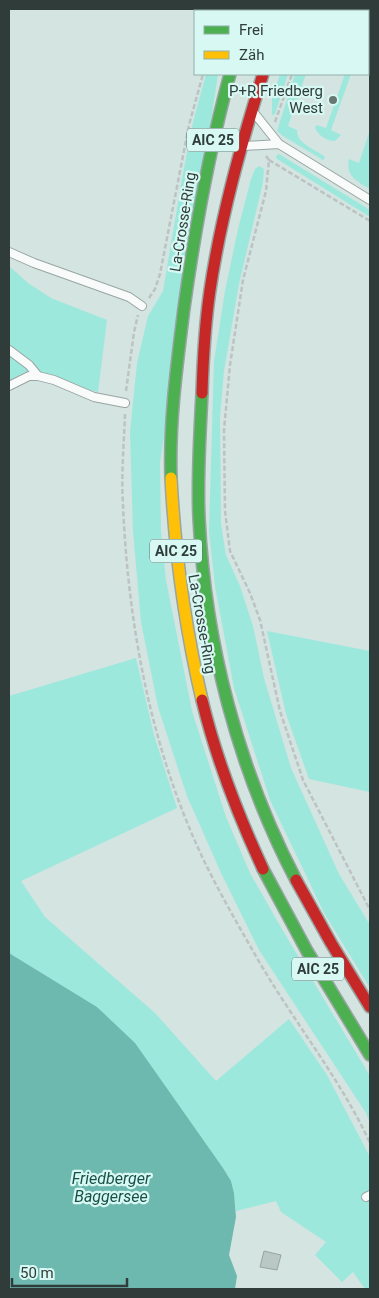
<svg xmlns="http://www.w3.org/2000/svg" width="379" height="1298" viewBox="0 0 379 1298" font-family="Roboto,sans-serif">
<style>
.green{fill:#9de8dd}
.water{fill:#6eb9af}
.building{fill:#b9c7c5;stroke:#97a4a2}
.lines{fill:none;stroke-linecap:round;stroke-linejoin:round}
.lane-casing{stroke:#98a5a2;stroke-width:10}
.fast-casing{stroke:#98a5a2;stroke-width:14}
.slow-casing{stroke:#98a5a2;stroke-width:14}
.jam-casing{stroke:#98a5a2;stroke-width:14}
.path{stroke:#bcc3c2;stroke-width:2.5;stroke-dasharray:5 2.5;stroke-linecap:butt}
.lane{stroke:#f8fbfa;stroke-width:8}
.fast{stroke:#4caf50;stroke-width:11}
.slow{stroke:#ffc107;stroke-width:11}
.jam{stroke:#c62828;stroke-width:11}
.poi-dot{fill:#687774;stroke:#d8f9f3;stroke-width:2}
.labels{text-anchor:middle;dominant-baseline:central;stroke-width:4.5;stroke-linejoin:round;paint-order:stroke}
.shield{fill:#d8f9f3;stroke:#627572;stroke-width:1}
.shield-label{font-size:14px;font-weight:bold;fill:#2f3c3a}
.poi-label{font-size:15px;fill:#2f3c3a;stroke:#d8f9f3;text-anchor:end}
.street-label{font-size:15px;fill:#2f3c3a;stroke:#d8f9f3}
.water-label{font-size:16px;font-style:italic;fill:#165048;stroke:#d8f9f3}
</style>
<rect width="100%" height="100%" fill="#d3e4e1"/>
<path class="green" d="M206,74H218L160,463L161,531L166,580L192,711L226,817L250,873L283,931L370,1076V1123L366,1113L259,950L221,873L187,796L158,707L141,622L133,531L130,432L137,363L148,316L163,291L182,179L193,122Z
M280,74H288L275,114L272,115V99Z
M295,74H306L288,126L297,130C296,143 314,149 324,156L325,158L323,160L283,136L277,131Z
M345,74H351L331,130L341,135L335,141C327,141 317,135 315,127L317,125L326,128Z
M370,130V189C358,182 345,176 349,159L359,163Z
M279,154L370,210V217L277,159L276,156Z
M259,166L264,169L263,182L239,284L224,371L220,417L221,524L226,555L240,586L253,626L264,678L291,768L339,874L370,925V988L324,913L270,800L234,688L215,586L209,531L214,361L225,291L238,229L251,179L255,169Z
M9,266L28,283L51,298L107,320L98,392L76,387L45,373L32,370L21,374L9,382Z
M267,631L370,651V792L309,779L286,714Z
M136,658L154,735L177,808L21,881L45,917L155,1013L216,1081L289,1019L327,1075L370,1157V1289H365L353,1272L342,1282L315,1255L326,1242L281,1212L276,1201L236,1211L234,1193L231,1181L223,1168L174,1099L97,1007L9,953V696Z"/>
<path class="water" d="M9,953L97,1007L135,1043L223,1168L231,1181L234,1193L236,1217L229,1255L237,1276L235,1289H9Z"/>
<path class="building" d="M264,1251L281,1255L277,1270L260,1267Z"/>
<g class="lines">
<g class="lane-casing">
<path id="lane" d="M255,114L279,144L370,200
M244,146L279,144
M9,252L34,263L129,297L142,306
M9,350L29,365L38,376
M9,386L29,376H38L54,380L94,397L125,403
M366,1197L370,1195"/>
</g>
<g class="fast-casing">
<path id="fast" d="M249,9V11
M202,393C200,434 197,476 199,518C205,643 238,769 296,880
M171,478C169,422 177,364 184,308C195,229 209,151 230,74
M263,869L307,951L370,1055"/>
</g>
<g class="slow-casing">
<path id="slow" d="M171,478C175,554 185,627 202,700"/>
</g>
<g class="jam-casing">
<path id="jam" d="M282,11L283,9
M202,393C203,359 205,324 210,290C221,216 241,145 263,74
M202,700C216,758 238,815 263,869
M296,880L331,943L370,1007"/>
</g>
<path class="path" d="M223,11L224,9
M314,11L315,9
M275,122L292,74
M266,156L269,160L266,191L243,280L230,365L224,430L225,511L230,551L250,593L260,620L280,711L303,780L370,910
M269,160L370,221
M149,298L155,289L160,274L189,125L203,74
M126,391L134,332L138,315
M125,414C124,444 121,475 123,505C128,623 150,743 199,850C216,887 237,923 257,958C293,1021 340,1078 370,1143"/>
<use href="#lane" class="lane"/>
<use href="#fast" class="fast"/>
<use href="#slow" class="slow"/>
<use href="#jam" class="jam"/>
</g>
<circle class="poi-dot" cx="333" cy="100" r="5"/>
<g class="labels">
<g class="shield">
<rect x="187" y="128.5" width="52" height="23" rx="4"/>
<rect x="150" y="539.5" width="52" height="23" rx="4"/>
<rect x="292" y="957.5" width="52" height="23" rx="4"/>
</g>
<g class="shield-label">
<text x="213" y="140">AIC 25</text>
<text x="176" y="551">AIC 25</text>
<text x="318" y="969">AIC 25</text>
</g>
<g class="poi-label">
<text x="323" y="91">P+R Friedberg<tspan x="323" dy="17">West</tspan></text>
</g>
<g class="street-label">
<text transform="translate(183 222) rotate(-81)">La-Crosse-Ring</text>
<text transform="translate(202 624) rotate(80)">La-Crosse-Ring</text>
</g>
<g class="water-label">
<text x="111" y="1178">Friedberger<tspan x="111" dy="18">Baggersee</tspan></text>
</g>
</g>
<rect width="379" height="1298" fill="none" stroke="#2f3c3a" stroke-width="20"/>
<rect x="194" y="10" width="175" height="65" fill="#d8f9f3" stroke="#94ada9"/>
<rect x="204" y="26" width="25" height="8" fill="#4caf50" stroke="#94ada9"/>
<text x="239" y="35" font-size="15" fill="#2f3c3a">Frei</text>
<rect x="204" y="51" width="25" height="8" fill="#ffc107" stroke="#94ada9"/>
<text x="239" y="60" font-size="15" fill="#2f3c3a">Zäh</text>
<path d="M12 1278v8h115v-8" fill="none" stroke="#2f3c3a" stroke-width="2.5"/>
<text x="20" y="1278" font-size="15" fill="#2f3c3a" stroke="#d8f9f3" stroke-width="4" paint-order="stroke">50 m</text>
</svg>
